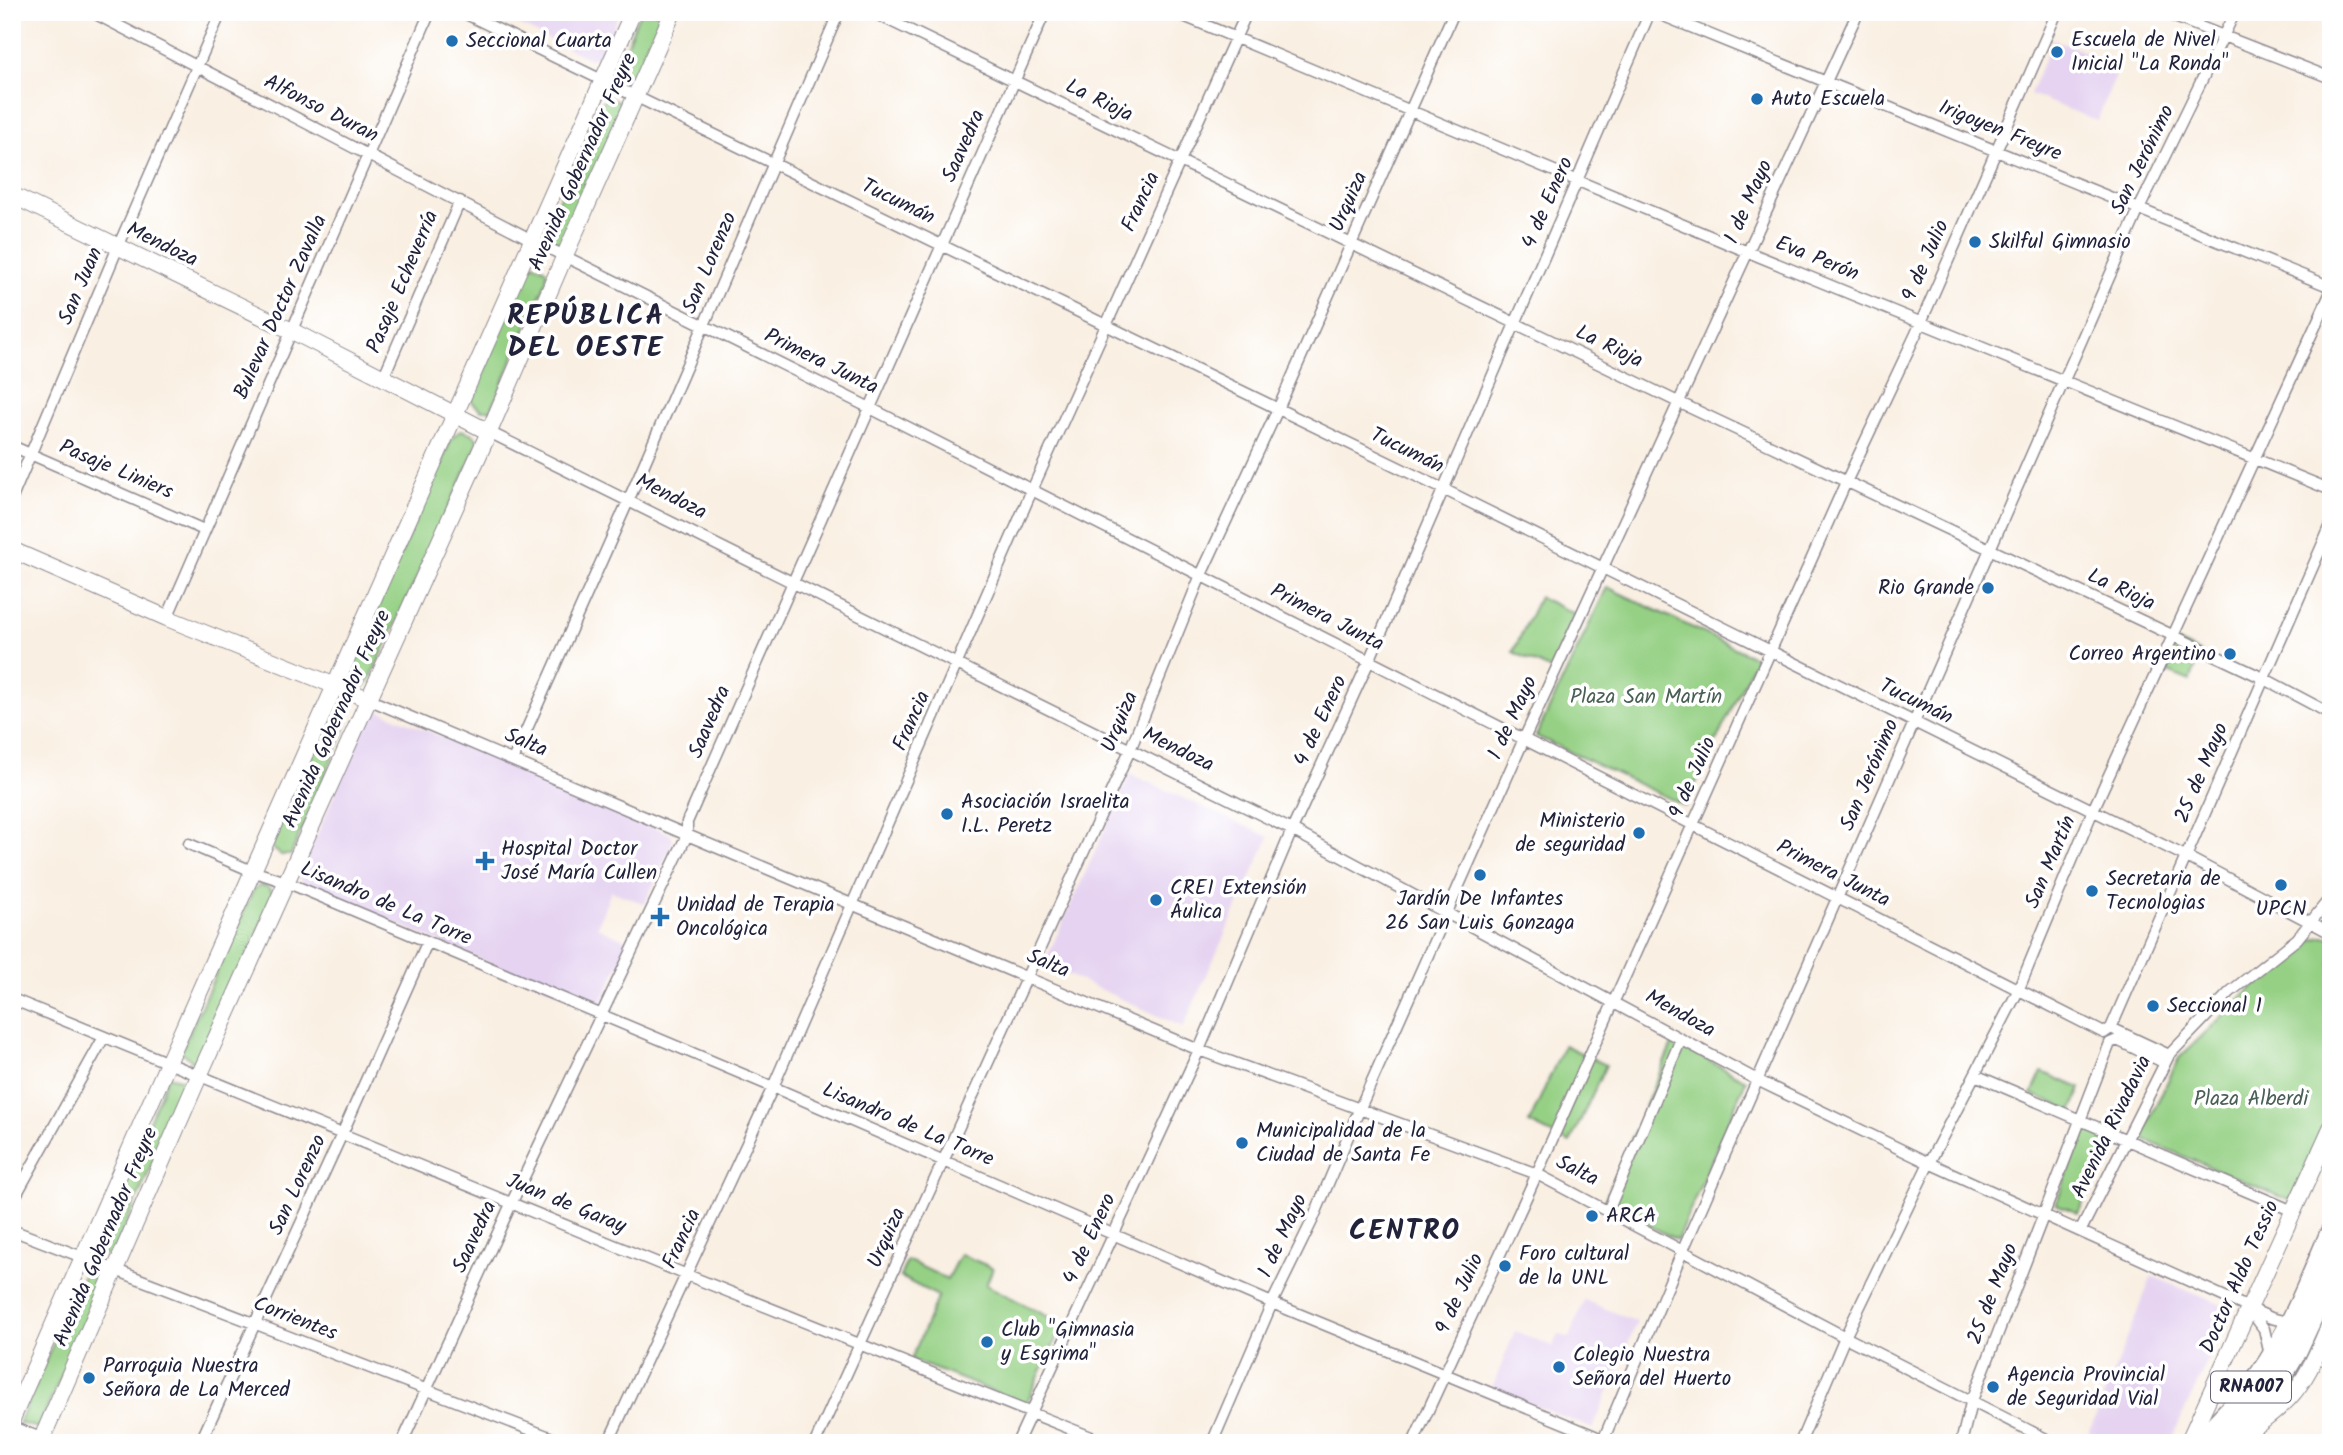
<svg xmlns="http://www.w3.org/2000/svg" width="2343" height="1455" viewBox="0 0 2343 1455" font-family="Kalam,sans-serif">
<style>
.built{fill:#e5d3f1}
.green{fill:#95d084;stroke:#5c7960;stroke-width:2}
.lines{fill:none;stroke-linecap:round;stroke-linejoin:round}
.street-casing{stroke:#8e888e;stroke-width:13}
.secondary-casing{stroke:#8e888e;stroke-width:18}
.highway-casing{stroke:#8e888e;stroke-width:24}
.street{stroke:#fff;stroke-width:10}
.secondary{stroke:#fff;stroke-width:16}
.highway{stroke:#fff;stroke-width:21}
.poi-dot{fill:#1f6fb2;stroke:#fff;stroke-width:2.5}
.labels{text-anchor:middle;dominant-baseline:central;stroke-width:7;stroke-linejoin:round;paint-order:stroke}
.shield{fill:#fff;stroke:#646476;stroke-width:2}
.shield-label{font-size:19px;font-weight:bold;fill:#22223b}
.poi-label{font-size:21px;fill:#22223b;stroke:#fff;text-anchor:start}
.street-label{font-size:21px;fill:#22223b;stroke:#fff}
.park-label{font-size:21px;fill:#4a5f55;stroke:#fff}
.district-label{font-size:28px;font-weight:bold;letter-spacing:2px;fill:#22223b;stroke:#fff}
</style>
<rect width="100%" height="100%" fill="#fff"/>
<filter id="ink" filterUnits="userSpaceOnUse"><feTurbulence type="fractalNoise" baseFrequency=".0143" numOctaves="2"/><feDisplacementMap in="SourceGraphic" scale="14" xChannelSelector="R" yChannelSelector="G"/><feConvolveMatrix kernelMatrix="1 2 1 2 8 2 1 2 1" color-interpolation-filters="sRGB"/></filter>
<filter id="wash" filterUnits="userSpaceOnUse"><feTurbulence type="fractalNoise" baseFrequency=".00686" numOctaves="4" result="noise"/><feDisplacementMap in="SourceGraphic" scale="28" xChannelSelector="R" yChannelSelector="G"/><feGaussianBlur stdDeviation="1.57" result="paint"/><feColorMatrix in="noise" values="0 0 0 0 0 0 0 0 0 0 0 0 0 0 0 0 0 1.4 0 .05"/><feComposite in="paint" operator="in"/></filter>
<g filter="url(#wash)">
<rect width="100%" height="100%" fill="#f9efe2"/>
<path class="built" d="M493,12H620L600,56L590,59Z
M2053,39L2119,66L2097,121L2030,94Z
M376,709L670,834L673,840L645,904L611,891L597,927L629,941L601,1004L592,1007L304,884L299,877L370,711Z
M1130,774L1269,837L1183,1027L1044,964Z
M2152,1276L2227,1307V1318L2170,1443H2085Z
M1584,1300L1637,1322L1593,1429L1492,1388L1515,1331L1553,1346L1558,1334L1569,1338Z"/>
<path class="green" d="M640,12H665L636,78H626L621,74L618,65Z
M608,97L618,101L621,105L620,115L565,242L555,243L546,235V230L598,105Z
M534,264L544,268L547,272L546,282L491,410H481L472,402V397L524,272Z
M461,430L473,434L477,439V446L369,682L365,686L358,687L347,679L348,673L452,438Z
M1607,587L1756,658L1685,806L1536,736Z
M1539,597L1577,615L1551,670L1513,652Z
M2175,641L2201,653L2190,681L2163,670Z
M335,710L344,713L347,718L346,727L291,855H281L272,848V842L329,712Z
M261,885L268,887L274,895L201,1059L192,1061L181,1051L254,889Z
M2323,937H2331V1112L2291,1201L2140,1138L2179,1058L2258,982L2311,940Z
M1673,1042L1746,1080L1677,1240L1604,1202Z
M1564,1045L1606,1065L1570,1143L1529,1123Z
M2042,1072L2081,1088L2072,1111L2032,1094Z
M168,1076L188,1081L112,1257L94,1251Z
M2084,1128L2114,1141L2078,1213L2056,1204Z
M960,1254L993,1268L986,1285L1063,1324L1026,1404L911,1360L938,1296L900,1277L907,1260L947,1279Z
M87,1265L107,1274L38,1428L19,1423Z"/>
</g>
<g filter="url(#ink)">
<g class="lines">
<g class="street-casing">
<path id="street" d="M92,12L532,240L870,408L2104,1033L2111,1028L2331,525
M462,12L1443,489L2187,857L2331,933
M872,12L1678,402L2263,678L2331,714
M1174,12L1748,252L2331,490
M1654,12L2331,287
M2162,12L2331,78
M383,378L460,201
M489,432L1292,830L1757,1080L1929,1163L2271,1318L2291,1323
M12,446L204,530
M12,498L118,247L221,12
M167,618L430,12
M368,699L687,835L1199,1050L1537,1174L1845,1337L2054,1443
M513,760L629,499L839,12
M189,844L252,871L286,882L773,1087L1272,1303L1612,1443
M12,999L687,1275L1106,1443
M2111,1028L2169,1055
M1975,1075L2293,1211
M12,1202L104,1037
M1608,1211L1681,1039
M12,1230L565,1443
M2081,1230L2169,1055L2230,992L2297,939L2331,897
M2250,1310L2264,1329L2270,1355
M12,1427L54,1443
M200,1443L342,1134L427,943
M402,1443L512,1202L687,835V822L1045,12
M608,1443L773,1087L1032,490L1247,12
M815,1443L1130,750L1201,575L1278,409L1454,12
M1017,1443L1199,1050L1292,830L1369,661L1650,12
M1212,1443L1272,1303L1313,1219L1360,1108L1524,739L1858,12
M1413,1443L1530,1189L1846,482L1915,336L2057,12
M1602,1443L1683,1250L2139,209L2235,12
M1800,1443L1845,1337L1929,1163L2018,991L2093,810L2331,292
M1961,1443L1971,1403L2110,1043L2117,1040L2165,1063"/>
</g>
<g class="secondary-casing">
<path id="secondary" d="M12,195L292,331L489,432
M12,550L167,618L368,699
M12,1419L168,1063L633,12
M2234,1441C2253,1428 2273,1415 2289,1398C2309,1377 2319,1348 2331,1322
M40,1443L199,1076L489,432L565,255L673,12
M2188,1443L2331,1128"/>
</g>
<g class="highway-casing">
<path id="highway" d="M2200,1443C2220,1419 2243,1399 2261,1374C2291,1331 2310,1281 2331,1233
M2224,1443L2275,1387L2295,1353L2331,1275"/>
</g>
<use href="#street" class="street"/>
<use href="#secondary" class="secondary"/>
<use href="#highway" class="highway"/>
</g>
</g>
<g class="poi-dot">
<circle cx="452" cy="41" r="7"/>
<circle cx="2057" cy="52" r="7"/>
<circle cx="1757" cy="99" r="7"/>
<circle cx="1975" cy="242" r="7"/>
<circle cx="1988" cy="588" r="7"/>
<circle cx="2230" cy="654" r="7"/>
<circle cx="947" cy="814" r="7"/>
<circle cx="1639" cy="833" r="7"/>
<path d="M481.5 850.5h7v7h7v7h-7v7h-7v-7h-7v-7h7z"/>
<circle cx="1480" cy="875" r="7"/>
<circle cx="2281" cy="885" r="7"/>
<circle cx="2092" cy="891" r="7"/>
<circle cx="1156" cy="900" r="7"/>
<path d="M656.5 906.5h7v7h7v7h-7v7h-7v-7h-7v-7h7z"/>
<circle cx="2153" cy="1006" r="7"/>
<circle cx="1242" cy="1143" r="7"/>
<circle cx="1592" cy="1216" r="7"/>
<circle cx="1505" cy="1266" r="7"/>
<circle cx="987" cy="1342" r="7"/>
<circle cx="1559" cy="1367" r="7"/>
<circle cx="89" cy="1378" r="7"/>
<circle cx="1993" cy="1387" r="7"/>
</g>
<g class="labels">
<rect class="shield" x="2211" y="1371.5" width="80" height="31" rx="5"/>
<g class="shield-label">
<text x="2251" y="1387">RNA007</text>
</g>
<g class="poi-label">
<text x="2071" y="40">Escuela de Nivel<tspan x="2071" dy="24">Inicial "La Ronda"</tspan></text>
<text x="466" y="41">Seccional Cuarta</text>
<text x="1771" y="99">Auto Escuela</text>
<text x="1989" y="242">Skilful Gimnasio</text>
<text x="1974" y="588" text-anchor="end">Rio Grande</text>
<text x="2216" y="654" text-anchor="end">Correo Argentino</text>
<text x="961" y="802">Asociación Israelita<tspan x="961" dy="24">I.L. Peretz</tspan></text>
<text x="1625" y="821" text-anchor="end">Ministerio<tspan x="1625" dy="24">de seguridad</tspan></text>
<text x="501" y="849">Hospital Doctor<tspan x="501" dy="24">José María Cullen</tspan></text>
<text x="2106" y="879">Secretaria de<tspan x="2106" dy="24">Tecnologias</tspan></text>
<text x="1170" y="888">CREI Extensión<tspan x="1170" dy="24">Áulica</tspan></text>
<text x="1480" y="899" text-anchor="middle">Jardín De Infantes<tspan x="1480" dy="24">26 San Luis Gonzaga</tspan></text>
<text x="676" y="905">Unidad de Terapia<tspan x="676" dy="24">Oncológica</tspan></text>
<text x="2281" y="909" text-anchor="middle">UPCN</text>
<text x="2167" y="1006">Seccional 1</text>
<text x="1256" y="1131">Municipalidad de la<tspan x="1256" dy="24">Ciudad de Santa Fe</tspan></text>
<text x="1606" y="1216">ARCA</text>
<text x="1519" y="1254">Foro cultural<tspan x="1519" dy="24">de la UNL</tspan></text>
<text x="1001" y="1330">Club "Gimnasia<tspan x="1001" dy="24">y Esgrima"</tspan></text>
<text x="1573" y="1355">Colegio Nuestra<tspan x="1573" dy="24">Señora del Huerto</tspan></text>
<text x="103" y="1366">Parroquia Nuestra<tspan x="103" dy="24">Señora de La Merced</tspan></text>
<text x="2007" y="1375">Agencia Provincial<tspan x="2007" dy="24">de Seguridad Vial</tspan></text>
</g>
<g class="street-label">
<text transform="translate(1099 101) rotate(26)">La Rioja</text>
<text transform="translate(321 109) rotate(27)">Alfonso Duran</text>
<text transform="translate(2000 131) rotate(22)">Irigoyen Freyre</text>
<text transform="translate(964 146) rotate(-66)">Saavedra</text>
<text transform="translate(2143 160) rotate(-64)">San Jerónimo</text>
<text transform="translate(583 162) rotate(-66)">Avenida Gobernador Freyre</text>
<text transform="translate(898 202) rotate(26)">Tucumán</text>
<text transform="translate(1141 202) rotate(-65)">Francia</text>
<text transform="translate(1349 202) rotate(-66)">Urquiza</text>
<text transform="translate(1749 202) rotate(-66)">1 de Mayo</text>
<text transform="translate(1548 203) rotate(-66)">4 de Enero</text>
<text transform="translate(162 245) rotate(26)">Mendoza</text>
<text transform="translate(1817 259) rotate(22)">Eva Perón</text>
<text transform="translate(1926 261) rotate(-66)">9 de Julio</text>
<text transform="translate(710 263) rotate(-67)">San Lorenzo</text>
<text transform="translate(403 282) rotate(-67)">Pasaje Echeverría</text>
<text transform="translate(81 286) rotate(-67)">San Juan</text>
<text transform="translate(281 307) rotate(-66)">Bulevar Doctor Zavalla</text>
<text transform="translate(1609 347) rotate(26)">La Rioja</text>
<text transform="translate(821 362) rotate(26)">Primera Junta</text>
<text transform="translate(1407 451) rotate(26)">Tucumán</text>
<text transform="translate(116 470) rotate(23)">Pasaje Liniers</text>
<text transform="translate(671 497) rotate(27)">Mendoza</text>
<text transform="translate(2121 590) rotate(25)">La Rioja</text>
<text transform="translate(1327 618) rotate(27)">Primera Junta</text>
<text transform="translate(1916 702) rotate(26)">Tucumán</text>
<text transform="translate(1513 718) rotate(-65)">1 de Mayo</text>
<text transform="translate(337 719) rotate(-66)">Avenida Gobernador Freyre</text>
<text transform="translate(912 721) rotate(-66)">Francia</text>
<text transform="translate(1321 721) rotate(-65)">4 de Enero</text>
<text transform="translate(710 722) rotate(-67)">Saavedra</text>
<text transform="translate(1120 722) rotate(-67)">Urquiza</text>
<text transform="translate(526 743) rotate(23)">Salta</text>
<text transform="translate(1178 750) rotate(26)">Mendoza</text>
<text transform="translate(2202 773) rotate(-67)">25 de Mayo</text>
<text transform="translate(1870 775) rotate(-67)">San Jerónimo</text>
<text transform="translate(1693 778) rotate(-66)">9 de Julio</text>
<text transform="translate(2051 862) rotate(-67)">San Martín</text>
<text transform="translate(1833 874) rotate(27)">Primera Junta</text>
<text transform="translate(386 904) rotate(23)">Lisandro de La Torre</text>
<text transform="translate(1048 964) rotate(23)">Salta</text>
<text transform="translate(1680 1014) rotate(29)">Mendoza</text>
<text transform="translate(908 1125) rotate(23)">Lisandro de La Torre</text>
<text transform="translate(2112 1127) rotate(-64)">Avenida Rivadavia</text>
<text transform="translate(1577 1171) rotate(27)">Salta</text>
<text transform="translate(298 1185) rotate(-65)">San Lorenzo</text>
<text transform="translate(566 1204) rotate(22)">Juan de Garay</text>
<text transform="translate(1283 1236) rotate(-65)">1 de Mayo</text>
<text transform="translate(106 1237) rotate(-67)">Avenida Gobernador Freyre</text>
<text transform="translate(475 1237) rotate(-65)">Saavedra</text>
<text transform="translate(887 1238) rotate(-66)">Urquiza</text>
<text transform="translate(682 1239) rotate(-65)">Francia</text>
<text transform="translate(1090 1239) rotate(-65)">4 de Enero</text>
<text transform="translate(2240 1277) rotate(-66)">Doctor Aldo Tessio</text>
<text transform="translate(1460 1294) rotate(-65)">9 de Julio</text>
<text transform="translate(1993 1294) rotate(-69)">25 de Mayo</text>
<text transform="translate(295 1319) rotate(21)">Corrientes</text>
</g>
<g class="park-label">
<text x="1646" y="697">Plaza San Martín</text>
<text x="2251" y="1099">Plaza Alberdi</text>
</g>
<g class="district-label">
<text x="586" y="316">REPÚBLICA<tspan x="586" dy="32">DEL OESTE</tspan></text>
<text x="1405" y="1231">CENTRO</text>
</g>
</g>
<rect width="2343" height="1455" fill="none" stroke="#fff" stroke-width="42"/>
</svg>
